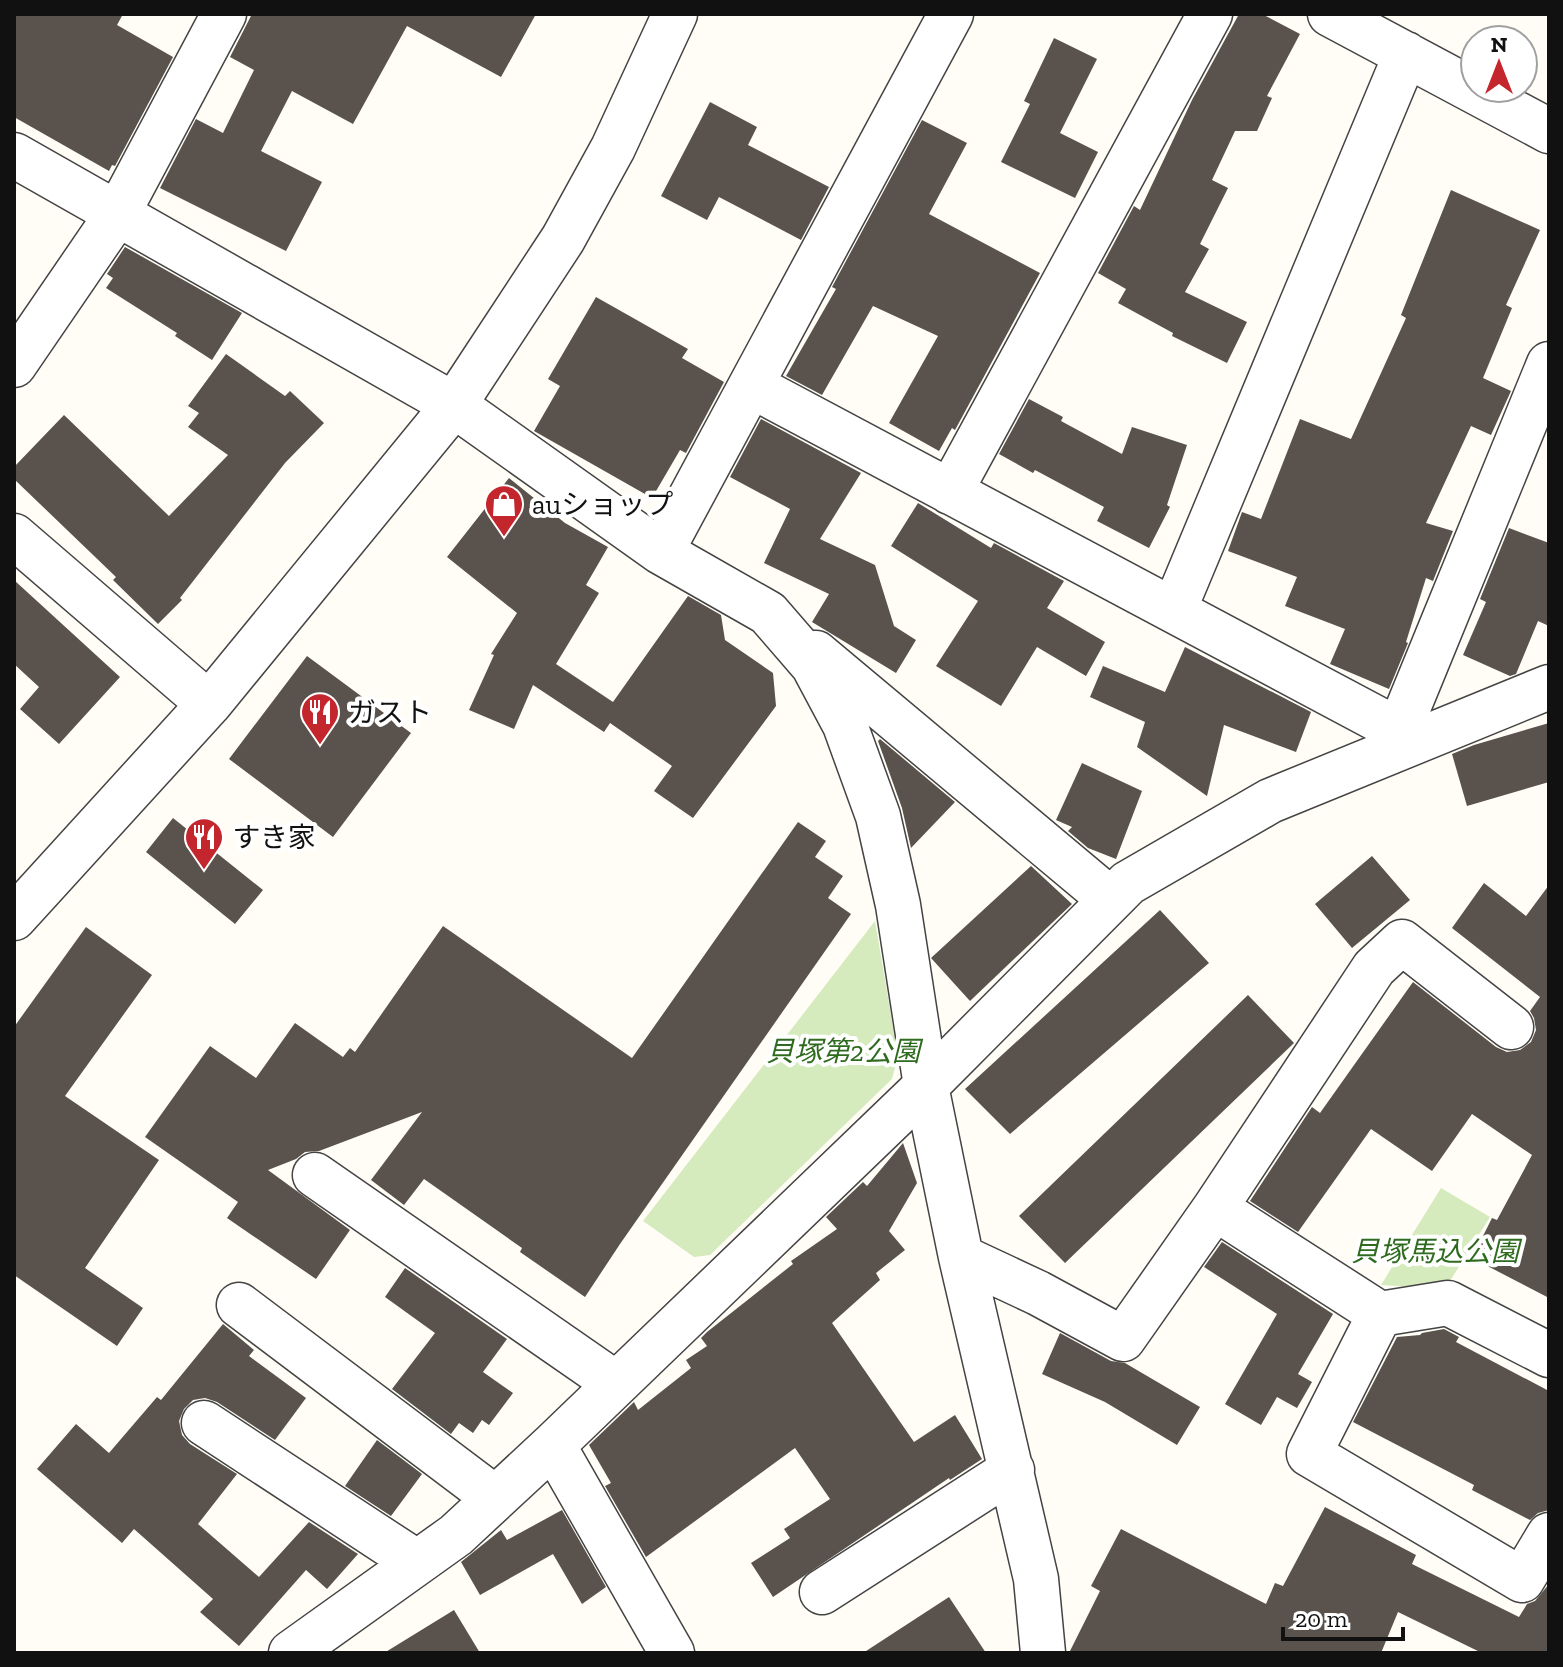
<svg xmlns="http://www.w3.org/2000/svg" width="1563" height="1667" viewBox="0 0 1563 1667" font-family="'Zilla Slab','Noto Sans JP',serif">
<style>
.green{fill:#d5ebbd}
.building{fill:#5a524d}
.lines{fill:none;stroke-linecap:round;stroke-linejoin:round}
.minor-casing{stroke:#444;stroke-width:47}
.minor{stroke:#fff;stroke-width:44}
.labels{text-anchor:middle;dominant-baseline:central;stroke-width:8;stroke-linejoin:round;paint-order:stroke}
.poi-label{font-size:28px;fill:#111;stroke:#fff;text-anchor:start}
.park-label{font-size:28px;font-style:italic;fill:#2f6b1f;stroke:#fff}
</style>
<rect width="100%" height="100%" fill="#fffdf5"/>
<path class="green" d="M875,921L898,1056L892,1079L710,1255L694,1257L643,1221Z
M1441,1188L1490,1217L1445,1289L1381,1285Z"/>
<path class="building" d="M14,14H123L117,25L173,57L115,166L112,165L109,171L14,117Z
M252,14H536L501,77L407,26L353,124L292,91L261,151L322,182L286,251L160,188L196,119L223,133L254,70L230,57Z
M1239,14H1262L1300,34L1267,96L1272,98L1257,131H1235L1212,180L1228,188L1200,244L1209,249L1185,292L1247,322L1227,363L1172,336L1173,333L1118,303L1126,289L1098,273L1134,206L1140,210L1192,100Z
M1054,38L1097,59L1060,133L1098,152L1075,198L1001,162L1030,104L1024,101Z
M710,102L757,127L748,145L829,187L801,240L719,197L707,220L661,196Z
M922,120L967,143L929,214L1040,273L955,430L952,428L939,451L889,423L938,336L873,306L822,395L786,376L836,289L832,287Z
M1451,190L1540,230L1506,305L1512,308L1483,378L1511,391L1491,435L1471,426L1426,523L1453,531L1433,581L1426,578L1406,642L1408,643L1389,689L1330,664L1345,629L1285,606L1297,577L1228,551L1242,512L1261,519L1300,419L1351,439L1406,318L1401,315Z
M125,247L242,313L212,360L175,336L177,333L106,288L113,278L107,274Z
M596,297L688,349L682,358L724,382L686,453L680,450L652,498L534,431L560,386L548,379Z
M226,354L285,396L290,391L324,423L285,463L180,598L182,600L158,624L113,580L116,577L14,479V467L64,415L169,516L228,455L188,427L199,413L188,406Z
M1029,399L1063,417L1061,421L1122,454L1132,427L1187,445L1167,505L1170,507L1149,548L1097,521L1104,507L1035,470L1033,473L999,454Z
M761,419L861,473L820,539L875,565L894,626L916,640L896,673L812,622L829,594L764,563L790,509L730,477Z
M509,478L565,523L608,547L586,585L599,593L556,664L613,702L688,596L721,615L725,640L773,673L776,706L693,818L654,791L672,766L610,723L604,732L533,685L514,729L469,710L494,655L491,654L517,613L447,557Z
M918,503L991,548L994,543L1064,581L1047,608L1105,642L1086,676L1037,647L1001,706L936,666L978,601L891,546Z
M1509,528L1549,543V626L1538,621L1516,674L1510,676L1463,655L1486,602L1480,599Z
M14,580L120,677L59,744L20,709L39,687L14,664Z
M1185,647L1311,712L1296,752L1224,725L1207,796L1137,747L1145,722L1090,697L1103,666L1165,692Z
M307,656L411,733L333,837L229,759Z
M1549,723V782L1467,806L1452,754L1474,745Z
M880,739L955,802L911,848L902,808L878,741Z
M1082,763L1142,791L1116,859L1088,848L1068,831L1072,827L1056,820Z
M173,818L263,890L235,924L146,852Z
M798,822L826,841L815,857L843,876L828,898L851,914L620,1244L585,1297L520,1252L522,1248L424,1179L404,1205L371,1180L422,1112L319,1151L305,1152L296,1159L268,1170L350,1230L316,1279L227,1218L238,1202L145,1137L210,1046L256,1078L295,1023L343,1057L350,1048L355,1052L443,926L632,1058Z
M1372,856L1410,900L1352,948L1315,904Z
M1031,866L1072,904L970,1001L931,958Z
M1484,883L1526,916L1549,885V1298L1472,1258L1492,1218L1497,1220L1532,1155L1472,1114L1432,1171L1371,1129L1298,1232L1250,1201L1312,1107L1320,1113L1413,982L1496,1047L1507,1052L1520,1050L1531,1042L1536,1030L1534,1018L1530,1011L1540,997L1452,928Z
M1160,910L1209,963L1010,1134L965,1089Z
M86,927L152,975L65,1096L159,1160L85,1268L143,1308L117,1346L14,1275V1027Z
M1248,995L1294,1043L1065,1263L1019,1216Z
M903,1143L917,1183L889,1231L905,1250L876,1273L880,1280L832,1323L914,1442L955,1415L982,1459L950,1480L949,1478L773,1597L751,1563L790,1538L784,1529L830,1499L795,1448L646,1557L605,1486L611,1483L589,1445L634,1402L638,1410L691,1368L686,1360L707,1346L701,1338L707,1332L793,1264L791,1261L837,1229L826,1217L863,1182L867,1186Z
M1222,1242L1333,1314L1298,1374L1312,1382L1297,1408L1277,1397L1261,1425L1225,1404L1277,1314L1204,1267Z
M405,1268L507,1339L483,1372L513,1393L489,1425L482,1420L473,1433L459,1423L451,1434L392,1389L435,1333L385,1297Z
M223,1324L254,1350L249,1356L306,1398L275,1440L217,1402L205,1398L193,1400L184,1409L179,1421L182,1435L190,1444L237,1474L198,1524L259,1577L309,1522L358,1554L327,1589L306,1570L239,1646L200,1612L213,1599L134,1529L122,1543L37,1469L76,1424L109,1453L157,1397L161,1400Z
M1444,1329L1459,1337L1456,1342L1549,1391V1510L1538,1513L1530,1520L1472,1490L1474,1485L1353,1422L1397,1337L1420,1335L1422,1333Z
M1060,1333L1111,1361L1125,1363L1200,1407L1177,1445L1105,1402L1042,1374Z
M377,1440L422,1474L391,1516L345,1486Z
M1325,1507L1416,1555L1412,1564L1519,1617L1527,1604L1535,1601L1549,1584V1653H1482L1398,1612L1381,1653H1069L1100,1591L1091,1586L1121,1529L1266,1604L1275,1583L1283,1586Z
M562,1510L606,1587L582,1604L553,1554L480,1595L461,1562L501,1530L507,1540Z
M949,1597L986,1653H863Z
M454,1610L480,1653H384Z"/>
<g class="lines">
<g class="minor-casing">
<path id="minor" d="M1330,14L1549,131
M14,155L454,405L661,552L768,613L813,665L845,725L878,816L898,905L926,1086L961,1257L1036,1579L1043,1653
M14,365L118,213L224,14
M752,386L1398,730
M950,492L1210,14
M14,536L209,704
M661,552L951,14
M1174,610L1406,54
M816,653L1111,900
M1390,752L1549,364
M14,918L209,704L454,405L563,239L613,148L675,14
M315,1175L615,1383
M1215,1208L1374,968L1402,942L1511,1027
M961,1257L1038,1293L1123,1339L1215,1208L1380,1314L1448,1303L1549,1355
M239,1305L495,1498
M1380,1314L1309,1454L1522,1580L1549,1535
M204,1423L416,1562
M553,1445L672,1653
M822,1592L1012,1470
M291,1653L456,1535L553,1445L926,1086L1128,883L1270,801L1549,687"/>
</g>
<use href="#minor" class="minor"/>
</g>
<defs>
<g id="shop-pin" transform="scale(2)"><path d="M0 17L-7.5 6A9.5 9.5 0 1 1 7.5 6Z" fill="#c4262e" stroke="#fff"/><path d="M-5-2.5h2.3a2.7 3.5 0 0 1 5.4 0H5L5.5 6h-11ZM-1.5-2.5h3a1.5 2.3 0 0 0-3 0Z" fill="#fff"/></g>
<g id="restaurant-pin" transform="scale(2)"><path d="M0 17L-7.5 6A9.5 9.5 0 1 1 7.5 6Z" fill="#c4262e" stroke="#fff"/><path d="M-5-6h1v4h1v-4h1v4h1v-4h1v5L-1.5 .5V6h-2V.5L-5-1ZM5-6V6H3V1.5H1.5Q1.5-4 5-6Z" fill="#fff"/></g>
</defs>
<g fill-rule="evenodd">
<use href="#shop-pin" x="504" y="504"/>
<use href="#restaurant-pin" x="320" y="712"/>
<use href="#restaurant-pin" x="204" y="837"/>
</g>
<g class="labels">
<g class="poi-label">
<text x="532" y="504">auショップ</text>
<text x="348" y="712">ガスト</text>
<text x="232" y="837">すき家</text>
</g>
<g class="park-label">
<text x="843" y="1051">貝塚第2公園</text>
<text x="1435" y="1251">貝塚馬込公園</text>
</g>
</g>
<rect width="1563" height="1667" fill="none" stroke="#111111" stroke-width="32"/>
<g transform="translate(1499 64)"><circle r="38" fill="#ffffff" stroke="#a0a0a0" stroke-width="2"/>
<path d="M0-6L14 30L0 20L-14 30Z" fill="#c4262e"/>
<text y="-12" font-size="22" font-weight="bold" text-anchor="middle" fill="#111111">N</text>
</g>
<path d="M1283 1627v12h120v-12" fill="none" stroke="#111111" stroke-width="4"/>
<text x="1295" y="1627" font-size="24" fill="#111111" stroke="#ffffff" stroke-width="6" paint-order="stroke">20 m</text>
</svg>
